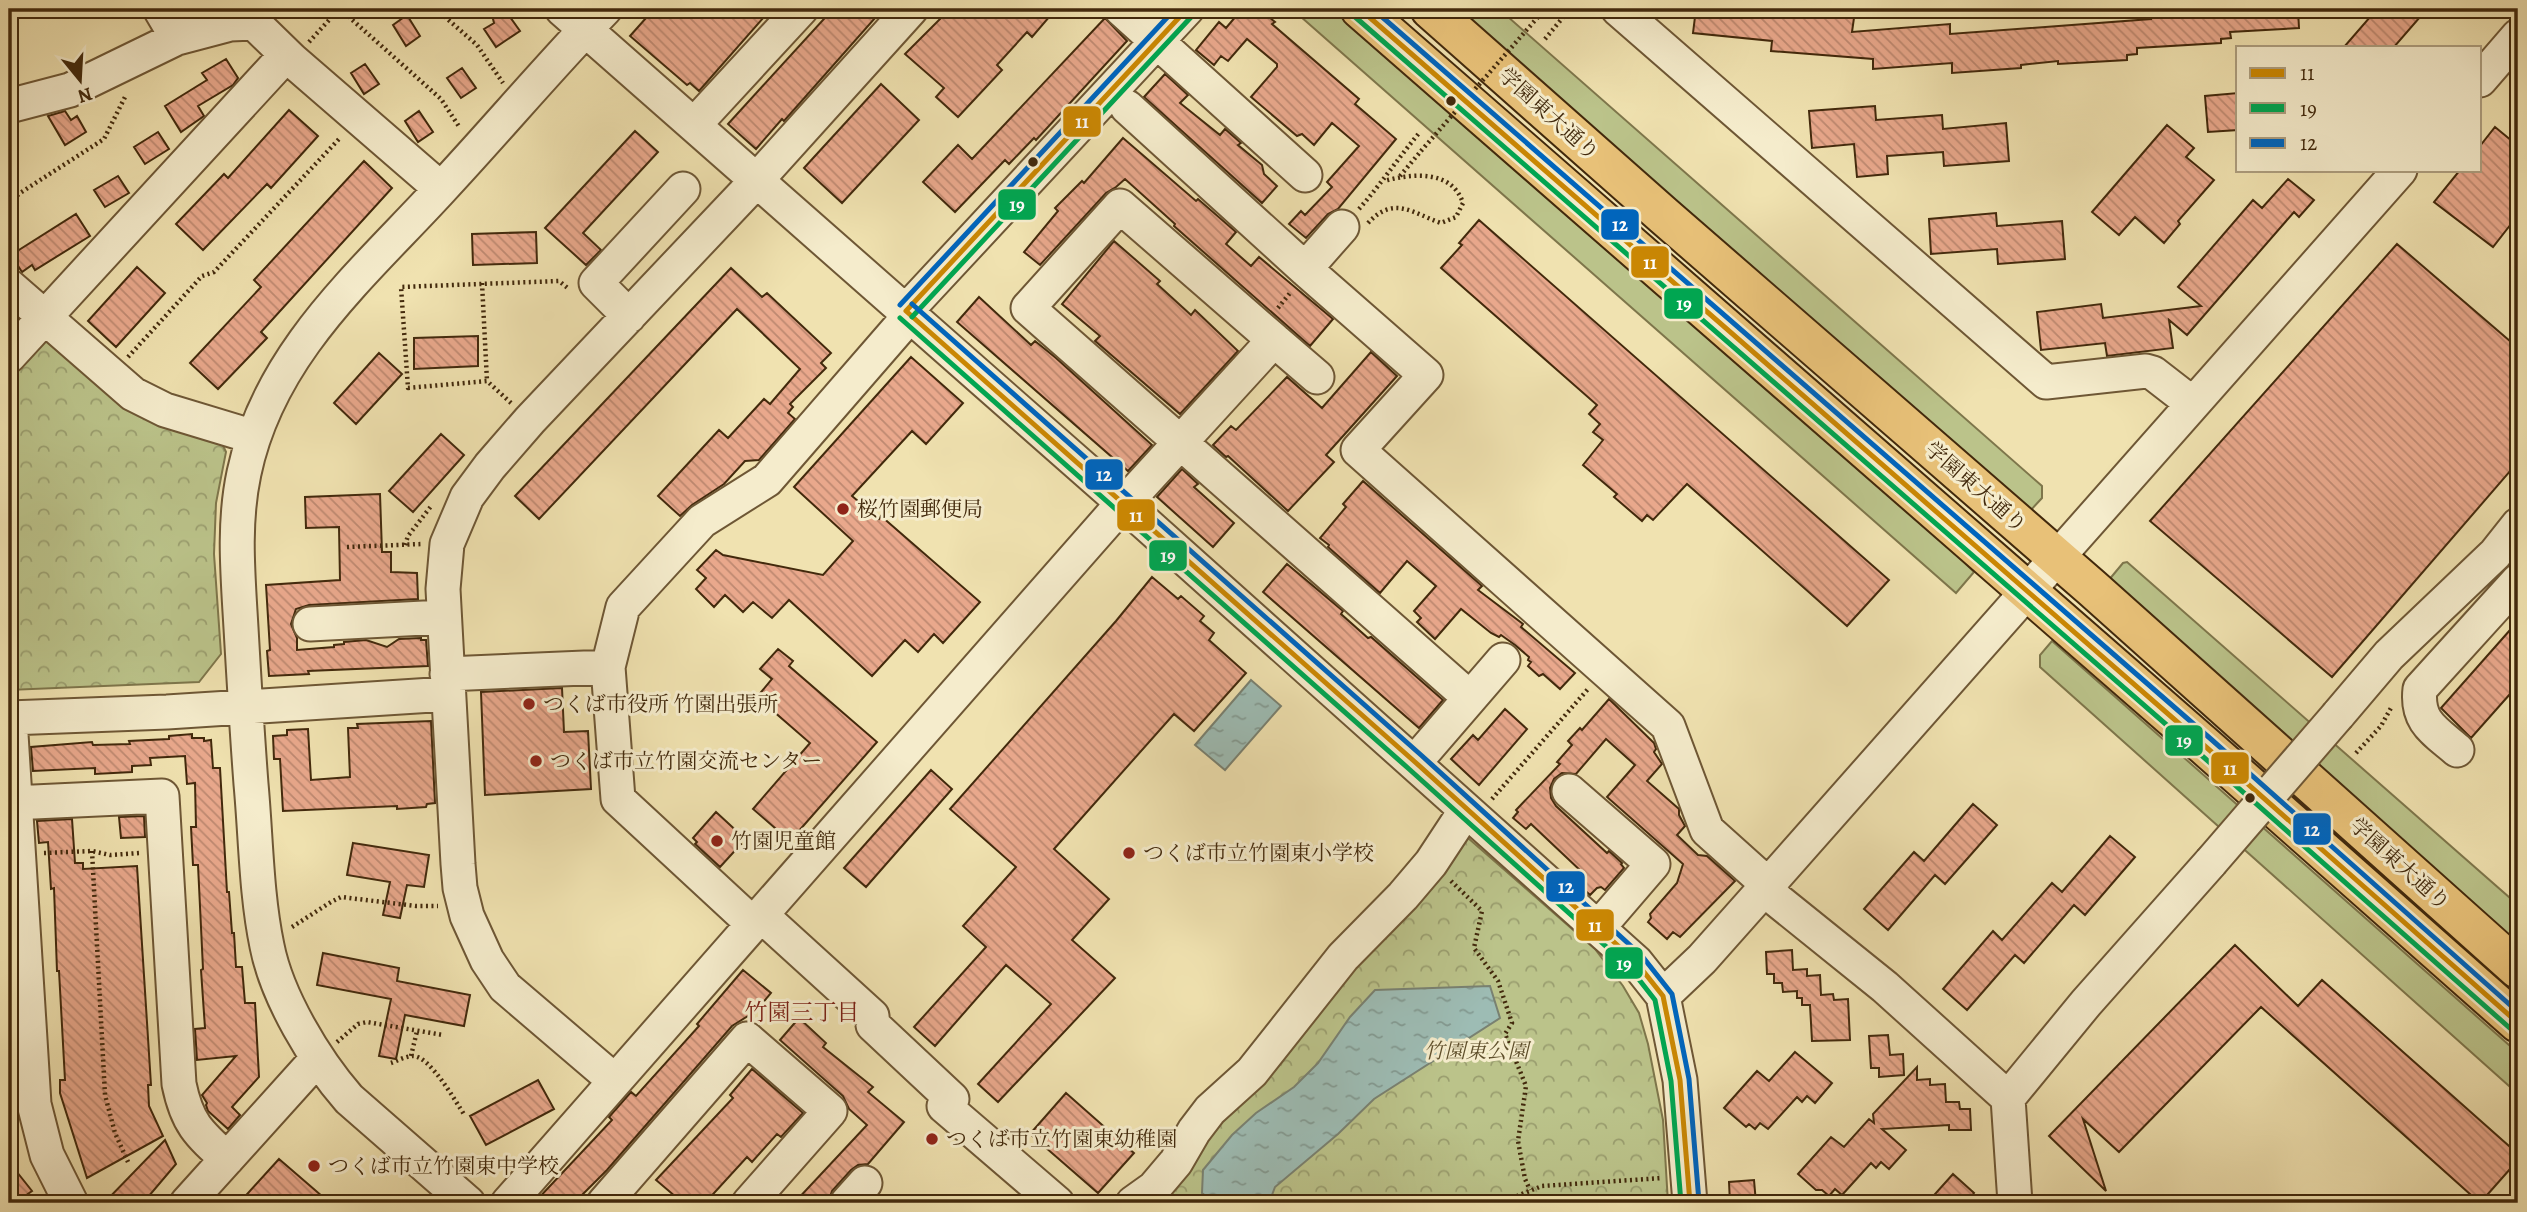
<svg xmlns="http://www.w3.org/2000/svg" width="2527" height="1212" viewBox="0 0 2527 1212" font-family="Alegreya,'Noto Serif JP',serif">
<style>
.grass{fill:#bbc38a;stroke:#7e764b;stroke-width:2}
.forest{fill:url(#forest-crowns);stroke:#7e764b;stroke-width:2}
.water{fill:url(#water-ripples);stroke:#798171;stroke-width:2}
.building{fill:url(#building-back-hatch);stroke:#42290c;stroke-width:2}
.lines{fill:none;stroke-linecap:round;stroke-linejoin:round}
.minor-casing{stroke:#6e5735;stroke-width:37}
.major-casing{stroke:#42290c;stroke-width:42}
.path{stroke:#42290c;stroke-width:4.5;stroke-dasharray:2 3.5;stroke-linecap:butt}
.minor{stroke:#f5eccc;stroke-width:33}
.major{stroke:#e8c178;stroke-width:38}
.minor-bridge-casing{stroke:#6e5735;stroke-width:37;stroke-linecap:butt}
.path-bridge{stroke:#42290c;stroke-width:4.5;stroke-dasharray:2 3.5;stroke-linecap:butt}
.minor-bridge{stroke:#f5eccc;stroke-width:33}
.bus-1-casing{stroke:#f5eccc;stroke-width:10}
.bus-2-casing{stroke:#f5eccc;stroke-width:10}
.bus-3-casing{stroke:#f5eccc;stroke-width:10}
.bus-1{stroke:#ca8703;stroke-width:5}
.bus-2{stroke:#00a651;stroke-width:5}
.bus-3{stroke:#0065bd;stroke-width:5}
.bus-dot{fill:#42290c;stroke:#f5eccc;stroke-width:2.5}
.poi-dot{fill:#8f2418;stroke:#f5eccc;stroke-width:2.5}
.labels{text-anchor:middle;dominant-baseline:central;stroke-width:6;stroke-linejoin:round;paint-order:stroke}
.street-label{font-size:21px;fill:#42290c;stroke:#f5eccc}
.poi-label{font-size:21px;fill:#42290c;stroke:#f5eccc;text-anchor:start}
.park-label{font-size:21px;font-style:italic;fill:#60502c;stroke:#f5eccc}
.neighbourhood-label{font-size:23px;fill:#7a1f14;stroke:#f5eccc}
.line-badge{stroke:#f5eccc;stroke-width:2.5}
.badge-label{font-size:19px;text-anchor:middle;font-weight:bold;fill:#fff}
</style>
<defs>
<pattern id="forest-crowns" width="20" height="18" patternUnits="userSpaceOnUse" patternTransform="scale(1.75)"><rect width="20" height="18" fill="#bbc38a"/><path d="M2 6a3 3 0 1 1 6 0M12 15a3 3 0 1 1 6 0" fill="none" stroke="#9a9e6f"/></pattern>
<pattern id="water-ripples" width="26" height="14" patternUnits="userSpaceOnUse" patternTransform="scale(1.75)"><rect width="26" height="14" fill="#9dbcb4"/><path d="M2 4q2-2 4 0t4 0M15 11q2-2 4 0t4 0" fill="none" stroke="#829991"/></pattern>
<pattern id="building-back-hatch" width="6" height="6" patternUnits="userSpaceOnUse" patternTransform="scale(1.75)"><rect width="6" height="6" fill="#e9a88c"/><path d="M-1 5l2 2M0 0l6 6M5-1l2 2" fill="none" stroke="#be8971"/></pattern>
</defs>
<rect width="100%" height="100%" fill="#f0e2b0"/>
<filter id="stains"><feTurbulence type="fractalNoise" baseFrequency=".00286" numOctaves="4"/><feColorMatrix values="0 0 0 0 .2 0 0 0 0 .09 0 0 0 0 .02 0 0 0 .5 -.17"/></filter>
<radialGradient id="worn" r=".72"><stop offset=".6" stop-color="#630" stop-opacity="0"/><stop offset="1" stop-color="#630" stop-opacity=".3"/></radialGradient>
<path class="grass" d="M1292,9H1336L1947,545L1974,572L1956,593Z
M1457,9H1499L2042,486V498L2029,512Z
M2127,562L2518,905V943L2108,581L2123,563Z
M2052,641L2518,1053V1094L2040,667V655Z"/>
<path class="forest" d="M49,335L219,437L226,452L216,503L214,554L221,654L199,682L9,690V368Z
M1460,831L1595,949L1623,986L1639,1013L1648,1044L1663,1120L1668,1203H1147Z"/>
<path class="water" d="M1251,680L1281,706L1225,770L1195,745Z
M1490,986L1500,1018L1374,1099L1338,1134L1275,1187L1269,1203H1214L1202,1193L1203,1170L1232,1135L1256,1113L1294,1087L1318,1063L1350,1017L1375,990Z"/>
<path class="building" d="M654,9H771L699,91L690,83L687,85L630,36Z
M833,9H883L784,121L782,119L756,149L728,124Z
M950,9H1056L1032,37L1027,32L997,65L1002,70L958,117L936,97L944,88L905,54Z
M1242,9H1259L1275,22L1272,24L1359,99L1355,104L1396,139L1338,209L1328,214L1306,238L1289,224L1301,211L1305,215L1332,187L1327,182L1359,146L1332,123L1314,145L1302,134L1297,136L1251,97L1277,67V64L1247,39L1228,61L1221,56L1214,65L1196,50L1219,22L1226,28Z
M1696,9H1775L1854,18L1852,32L1950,24V34L2151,19L2150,9H2298L2299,28L2230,32L2231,38L2221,39V43L2137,48V54L2127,55V60L2058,64V61L2021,65V68L1952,73V63L1873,69V59L1771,51L1772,41L1693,33Z
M2377,9H2427L2394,47H2344Z
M505,10L520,31L496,47L484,29L494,23L493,19Z
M407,15L420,36L406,46L393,25Z
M1105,18L1127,41L1036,140L1034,138L1009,164L1005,160L955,212L923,182L958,145L972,159Z
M226,59L238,78L233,85L198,106L204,116L181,132L165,106L207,80L202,73Z
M365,64L379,84L364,94L351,73Z
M462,68L476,88L461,98L447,78Z
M1165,74L1188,95L1180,103L1220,135L1225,129L1241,143L1238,145L1262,165L1264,174L1277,186L1262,203L1144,97Z
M881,84L919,120L842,203L804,168Z
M2238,93V130L2208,132L2205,96Z
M1875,106L1876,120L1942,115L1943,129L2006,123L2009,161L1944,166L1943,152L1887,156L1888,174L1857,177L1854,144L1812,148L1809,111Z
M289,110L318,136L271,188L267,184L203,250L176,224L224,174L228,178Z
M65,111L71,120L77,116L86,132L65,145L48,116Z
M419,111L433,132L418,142L405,121Z
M2167,125L2194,148L2186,157L2214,180L2178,221L2180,224L2164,243L2135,217L2119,235L2092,212Z
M2495,127L2518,146V215L2493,247L2434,202L2460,170H2480V146Z
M635,131L658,152L583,233L601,250L586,265L545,228Z
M158,132L169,149L145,164L134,147Z
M1123,138L1196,201L1198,199L1236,232L1226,244L1251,266L1259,257L1333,319L1310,346L1174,226L1175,224L1125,179L1116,187L1106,193L1040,265L1024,252L1058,211L1055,208L1082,181L1084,183Z
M364,161L392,188L261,332L267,338L218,389L190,363L261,287L254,280Z
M118,176L129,193L105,207L94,190Z
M2288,179L2314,200L2299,217L2294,212L2187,335L2169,320L2173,348L2107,356L2105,343L2041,350L2037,312L2101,304L2103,318L2201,306L2178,287L2253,200L2262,208Z
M1996,213L1997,226L2062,221L2065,259L1998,264L1997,249L1931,254L1929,219Z
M76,214L90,236L35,270L32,265L22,272L11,255Z
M1479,220L1889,580L1847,626L1687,484L1653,520L1647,515L1642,521L1614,497L1617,494L1583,465L1603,440L1593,432L1600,424L1589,414L1597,405L1441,268L1462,245L1459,243Z
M536,232L537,263L473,265L472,234Z
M1114,241L1160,281L1157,284L1191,315L1195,310L1238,351L1180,414L1095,341L1100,336L1062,304Z
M2397,244L2518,348V462L2332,677L2150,521Z
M137,267L165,293L116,347L88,321Z
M731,268L762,297L767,293L831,353L821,363L826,368L790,404L793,407L788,413L795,419L759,460L745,461L724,484L692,505L680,516L658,496L719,430L728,438L764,399L770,404L800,369L737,309L539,519L515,496Z
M979,297L1031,345L1035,341L1056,358L1152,445L1128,471L957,322Z
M478,336V366L414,369V338Z
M1371,352L1397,376L1326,455L1334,462L1288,511L1228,456L1226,457L1213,445L1231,426L1236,430L1287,377L1322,408Z
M379,353L402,374L356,424L334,403Z
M911,357L963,403L926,444L912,431L852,496L879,519L881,516L980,602L943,643L934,634L918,652L905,640L872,676L789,600L772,618L753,602L743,612L725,595L714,607L696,589L706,578L697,570L716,550L723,555L823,575L853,541L794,487Z
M441,434L464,455L413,512L389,491Z
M1182,469L1198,484L1194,487L1234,523L1213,547L1157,497Z
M1363,481L1482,586L1478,590L1523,624L1521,627L1575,673L1560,689L1543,674L1539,676L1528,666L1531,662L1528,660L1529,657L1515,645L1501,635L1499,637L1491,633L1461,609L1435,639L1417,622L1421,618L1414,611L1436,586L1407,561L1380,593L1328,547L1329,545L1320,538L1346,507L1343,504Z
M380,494L382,552H391V572L417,573L418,599L309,605L296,609L291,624L297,638V650L334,647V645L344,644V642L366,640L387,647L399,639L421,638V640H426L428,666L308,671L309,674L269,676L267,651L270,650L266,585L340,580L339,527L306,528L305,497Z
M1287,564L1343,611L1341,614L1368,638L1371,637L1443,700L1419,728L1263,592Z
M1152,577L1178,599L1181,596L1204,616L1200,621L1214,633L1209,640L1246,673L1194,731L1174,714L1054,849L1109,899L1072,940L1115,978L998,1102L978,1084L1051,1004L1006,965L935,1046L914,1027L986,947L963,926L1016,867L950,809L1116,621Z
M2518,621V685L2471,738L2441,708Z
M778,649L793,661L789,666L877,742L790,841L753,809L810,743L757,697L772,679L760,669Z
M562,688L564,732L588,731L591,789L485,795L481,692Z
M1609,699L1654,743L1656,749L1654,752L1662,764L1647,781L1679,809V815L1685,826L1677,835L1698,855L1707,856L1735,881L1680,937L1673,932L1667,939L1648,922L1651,918L1650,914L1677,883L1683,864L1607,797L1635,765L1606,739L1576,774L1562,773L1554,779L1550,788L1551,798L1556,806L1607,853L1609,851L1622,863L1621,864L1624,868L1605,890L1601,887L1597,888L1590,895L1579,885L1585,878L1581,874L1583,873L1531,824L1526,829L1513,818L1518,812L1516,810L1560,764L1557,762L1572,745L1568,741L1580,728L1582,730Z
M1505,709L1527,729L1479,785L1451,759L1473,735L1478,740Z
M431,721L435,803L427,804L426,807L397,809V806L283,811L280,759H274L273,736L287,735V730L308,729L311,780L350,777L348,728H358L357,724Z
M192,734V738H204V741L211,740L213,768H220L227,892H229L232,933H234L236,967H242L245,1003H255L259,1077L232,1107L240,1115L228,1129L208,1111L206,1105L207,1103L202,1095L236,1056L197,1060L195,1029L205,1028L201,970L203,969L198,865H193L191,827H196L195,783L187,784L185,756L150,758L151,765L132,766V772L95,774V768L33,771L31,747L92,742L93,745L130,744L129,741L169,739V736Z
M931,770L952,789L866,887L844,868Z
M1973,804L1997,825L1945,884L1935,875L1888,930L1864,909L1914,852L1924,861Z
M716,812L741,835L736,840L741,844L720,867L695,844L697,842L693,838Z
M144,816L145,837L121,838L119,817Z
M72,819L75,863H83V869L137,866L151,1085H148L149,1106L163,1136L87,1178L60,1093V1080H65L59,971H57L54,888L51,889L48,842L39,843L37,821Z
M2110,836L2135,857L2085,915L2074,905L2024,963L2015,955L1967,1010L1943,989L1993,931L2002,940L2052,883L2062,892Z
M353,843L429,855L424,887L407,885L400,918L383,915L390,882L347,875Z
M2235,945L2298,1006L2322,980L2518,1154V1160L2480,1203L2261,1007L2119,1152L2083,1119L2106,1191L2049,1136Z
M1792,950L1793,970L1807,969V976L1820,975L1821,995L1833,994L1834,1000L1848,999L1850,1040L1812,1041L1810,1005H1802V998H1797V991L1783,992L1782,983H1774V974H1767L1766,952Z
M323,953L399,968L397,981L470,995L464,1026L405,1015L396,1059L379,1056L391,999L317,985Z
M743,970L771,993L750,1018L748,1016L732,1026L607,1170L574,1203H534L612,1120L609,1117L631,1092L636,1096L699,1026L697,1024Z
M799,1018L826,1043L823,1047L873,1087L868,1092L904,1122L868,1164L858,1165L851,1170L832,1191L828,1203H794L867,1125L849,1109L843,1096L780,1040Z
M1888,1035L1890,1055L1903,1054L1904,1075L1879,1077V1068H1871L1869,1036Z
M1795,1052L1832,1083L1815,1103L1807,1096L1802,1102L1797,1097L1768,1129L1760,1123L1755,1129L1749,1124L1746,1127L1724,1108L1757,1071L1769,1081Z
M1917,1067V1080L1930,1079V1085L1945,1084L1946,1102H1959L1960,1109H1970L1971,1130H1949V1125L1882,1129L1906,1150L1889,1169L1881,1162L1876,1168L1871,1163L1842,1195L1835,1189L1829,1196L1822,1190H1816L1798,1174L1831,1137L1844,1147L1869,1119L1874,1123L1873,1114Z
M752,1069L803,1113L781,1137L777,1134L752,1162L747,1157L705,1203H683L656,1180L733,1098L730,1095Z
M538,1080L554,1109L486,1145L470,1116Z
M1066,1093L1134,1153L1098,1193L1030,1134Z
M165,1140L176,1164L143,1203H104Z
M279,1159L330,1203H239Z
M9,1162L32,1191L15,1203H9Z
M1953,1174L1974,1193L1967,1203H1927Z
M1754,1180L1756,1203H1730L1729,1182Z"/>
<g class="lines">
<g class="minor-casing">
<path id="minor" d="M160,9L177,38
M562,9L1123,503L1636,962L1663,996L1680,1080L1690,1203
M1121,9L1305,175
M1618,9L2046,382L2146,371L2153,373L2193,404
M2480,80L2518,36
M9,106L70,90L177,38L230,24L254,23L292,60L441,189
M1127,107L1305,269L1426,375L1358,450L1668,726L1707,830L1756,874L1777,900L1885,987L2008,1098L2086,1003L2211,862
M694,125L801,9
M1305,269L1342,227
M9,286L133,394L165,410L254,437
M906,311L1187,9
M629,316L596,283L683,189
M1274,340L1317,377
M9,356L286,55
M1135,492L1274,340L1120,206L1028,308L1470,698
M310,624L443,617
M608,667L623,607L702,521L767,480L899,328
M447,674L608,667L618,799L753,924
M2338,715L2389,655L2495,554L2518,525
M9,718L167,712L448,694
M10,718L34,1104L47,1155L71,1203
M2457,750C2435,731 2416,722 2420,689L2518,581
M1415,762L1503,660
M1569,791L1653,864L1598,928
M9,800L34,802L162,796L179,1084C187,1123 198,1133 227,1159
M761,915L872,1016L873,1025L952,1099L944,1106L1057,1203
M1663,996L1702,959L1766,887L2400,170
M615,1081L505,987L487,960L467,916L460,888L458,864L443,589L447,544L467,497L490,466L530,420L744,194L911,9
M2008,1098L2015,1203
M187,1203L317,1059
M468,1203L349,1099C315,1060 277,997 267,946C256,893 256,838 251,784C247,732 244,680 241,628C238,576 233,524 244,473C269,353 362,275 441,189C496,130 549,67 605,9
M508,1203L1123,503
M604,1203L747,1039L830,1111L749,1203
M847,1203L865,1183
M1133,1203L1154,1188L1176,1162L1194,1131L1210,1110L1252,1072L1343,957L1403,896L1431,863L1458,822"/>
</g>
<g class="major-casing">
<path id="major" d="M1360,9L2206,747L2518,1023
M1430,9L1663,215L2092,588L2518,969"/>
</g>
<path class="path" d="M340,9L441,99L460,128
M436,9L477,45L503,83
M1545,39L1570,9
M309,42L339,9
M1400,176L1421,151
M9,203L20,193L104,139L126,95
M1359,209C1381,184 1399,157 1420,132
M1368,223C1394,195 1412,213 1441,223L1456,217L1463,203C1452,170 1414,173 1384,181
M482,283L487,381
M1278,308L1290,293
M128,357L202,276L214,272L340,138
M511,403L487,381L408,388L401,287L559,281L569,289
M405,545L408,536L432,505
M347,547L422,544
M2356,753L2381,726L2392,706
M1492,799L1588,689
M92,851L105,1095L115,1133L128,1162
M44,853L92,851L110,855L140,853
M1451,881L1482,911L1474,948L1498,981L1512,1023L1505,1034L1526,1086L1518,1141L1525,1179L1530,1190
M292,927L331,902L341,897L416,906H438
M337,1042L358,1024L367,1022L443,1035
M411,1056L417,1031
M391,1063C397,1061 406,1056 413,1056C430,1056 456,1102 465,1116
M1508,1203L1517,1196L1542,1186L1662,1178"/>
<use href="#minor" class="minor"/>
<use href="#major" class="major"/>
<g class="minor-bridge-casing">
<path id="minor-bridge" d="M2211,862L2338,715"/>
</g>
<path class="path-bridge" d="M1421,151L1545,9"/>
<use href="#minor-bridge" class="minor-bridge"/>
<g class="bus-1-casing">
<path id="bus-1" d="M1360,9L2206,747L2518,1023
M906,311L1415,762L1636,962L1663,996L1680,1080L1690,1203
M906,311L1187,9"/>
</g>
<g class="bus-2-casing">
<path id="bus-2" d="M1354,16L2200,754L2512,1030
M912,317L1193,15
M900,318L1409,769L1630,968L1655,1000L1671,1081L1681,1203"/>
</g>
<g class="bus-3-casing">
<path id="bus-3" d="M1373,9L2212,740L2518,1012
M912,304L1421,755L1642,956L1672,994L1689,1079L1699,1202
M900,305L1175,9"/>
</g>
<use href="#bus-1" class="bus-1"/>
<use href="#bus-2" class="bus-2"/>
<use href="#bus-3" class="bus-3"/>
</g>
<g class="bus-dot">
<circle cx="1451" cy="101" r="6"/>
<circle cx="1033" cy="162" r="6"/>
<circle cx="2250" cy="798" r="6"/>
</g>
<g class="poi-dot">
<circle cx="843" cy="509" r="7"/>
<circle cx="529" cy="704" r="7"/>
<circle cx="536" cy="761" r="7"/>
<circle cx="717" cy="841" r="7"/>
<circle cx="1129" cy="853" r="7"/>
<circle cx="932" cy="1139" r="7"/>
<circle cx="314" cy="1166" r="7"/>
</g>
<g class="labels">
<g class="street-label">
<text transform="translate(1549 114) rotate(42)">学園東大通り</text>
<text transform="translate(1976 487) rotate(41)">学園東大通り</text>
<text transform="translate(2400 864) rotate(42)">学園東大通り</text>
</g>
<g class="poi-label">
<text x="857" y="509">桜竹園郵便局</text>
<text x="543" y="704">つくば市役所 竹園出張所</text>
<text x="550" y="761">つくば市立竹園交流センター</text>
<text x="731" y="841">竹園児童館</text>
<text x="1143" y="853">つくば市立竹園東小学校</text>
<text x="946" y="1139">つくば市立竹園東幼稚園</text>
<text x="328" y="1166">つくば市立竹園東中学校</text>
</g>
<g class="park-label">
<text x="1476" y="1051">竹園東公園</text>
</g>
<g class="neighbourhood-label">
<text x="802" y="1012">竹園三丁目</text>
</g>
</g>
<g class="line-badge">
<rect x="1062" y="105" width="40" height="33" rx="7" fill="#ca8703"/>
<rect x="997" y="188" width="40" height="33" rx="7" fill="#00a651"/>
<rect x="1600" y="208" width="40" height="33" rx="7" fill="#0065bd"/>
<rect x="1630" y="245" width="40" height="34" rx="7" fill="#ca8703"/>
<rect x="1663" y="287" width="41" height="33" rx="7" fill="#00a651"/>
<rect x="1084" y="458" width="40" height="33" rx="7" fill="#0065bd"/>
<rect x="1116" y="498" width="40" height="34" rx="7" fill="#ca8703"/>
<rect x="1148" y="539" width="40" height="33" rx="7" fill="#00a651"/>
<rect x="2164" y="724" width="40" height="33" rx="7" fill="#00a651"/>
<rect x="2210" y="751" width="40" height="34" rx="7" fill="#ca8703"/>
<rect x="2292" y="812" width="40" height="34" rx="7" fill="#0065bd"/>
<rect x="1545" y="870" width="41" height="33" rx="7" fill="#0065bd"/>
<rect x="1575" y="908" width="40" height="34" rx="7" fill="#ca8703"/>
<rect x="1604" y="946" width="40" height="34" rx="7" fill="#00a651"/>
</g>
<g class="badge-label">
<text x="1082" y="128">11</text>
<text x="1017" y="211">19</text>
<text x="1620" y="231">12</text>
<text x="1650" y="269">11</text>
<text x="1684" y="310">19</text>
<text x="1104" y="481">12</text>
<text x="1136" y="522">11</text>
<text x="1168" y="562">19</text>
<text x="2184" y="747">19</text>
<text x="2230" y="775">11</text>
<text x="2312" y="836">12</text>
<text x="1566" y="893">12</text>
<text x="1595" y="932">11</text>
<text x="1624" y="970">19</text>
</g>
<rect width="2527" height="1212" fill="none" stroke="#f0e2b0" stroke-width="35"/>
<rect x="10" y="10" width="2506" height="1191" fill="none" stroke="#42290c" stroke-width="3.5"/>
<rect x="18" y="18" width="2492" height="1177" fill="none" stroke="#42290c" stroke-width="2"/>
<rect x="2236" y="46" width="245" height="126" fill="#f5eccc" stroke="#ad9e7f" stroke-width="2"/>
<rect x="2250" y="68" width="35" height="10" fill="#ca8703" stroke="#ad9e7f" stroke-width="2"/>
<text x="2300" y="80" font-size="21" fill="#42290c">11</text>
<rect x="2250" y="103" width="35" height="10" fill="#00a651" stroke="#ad9e7f" stroke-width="2"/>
<text x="2300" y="116" font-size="21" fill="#42290c">19</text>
<rect x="2250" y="138" width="35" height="10" fill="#0065bd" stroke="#ad9e7f" stroke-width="2"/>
<text x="2300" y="150" font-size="21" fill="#42290c">12</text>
<g transform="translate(80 80) rotate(162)" stroke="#f5eccc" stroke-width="5" paint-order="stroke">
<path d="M0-5L12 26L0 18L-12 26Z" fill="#42290c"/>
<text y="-10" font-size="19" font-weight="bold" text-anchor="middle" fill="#42290c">N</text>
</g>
<rect width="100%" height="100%" filter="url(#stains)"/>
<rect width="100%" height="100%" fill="url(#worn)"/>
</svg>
